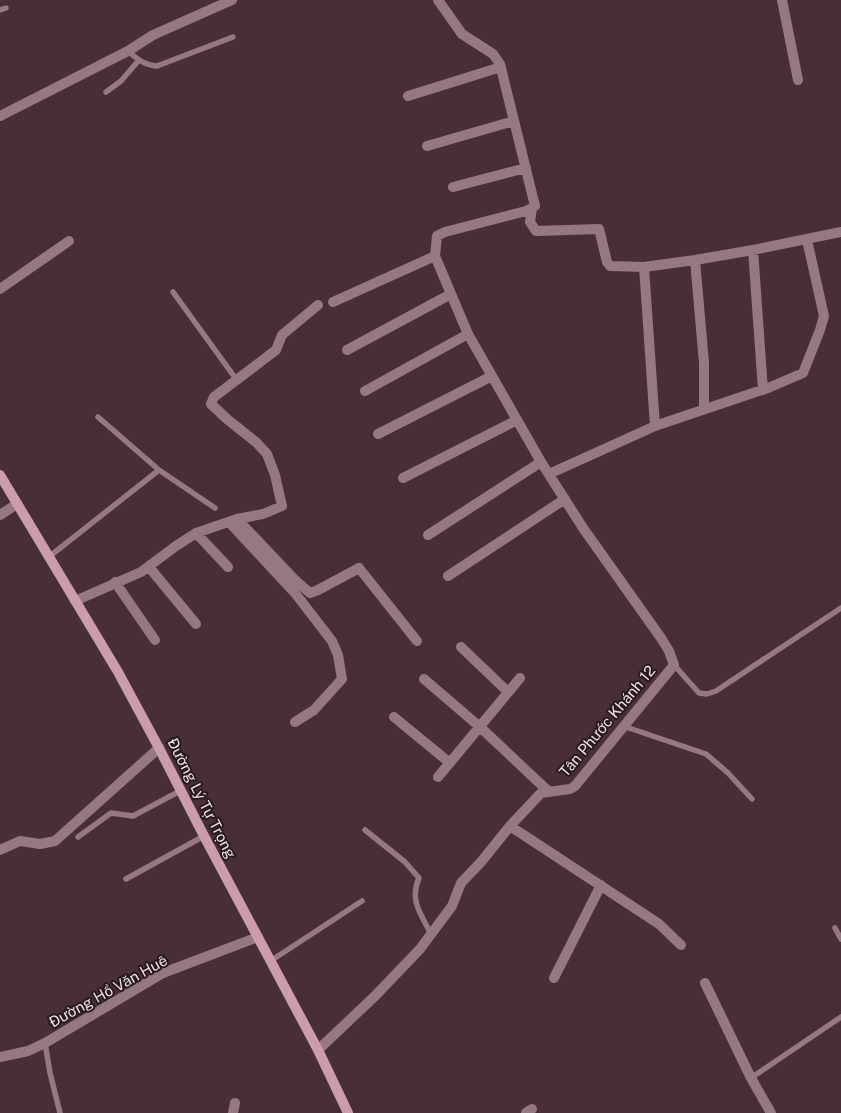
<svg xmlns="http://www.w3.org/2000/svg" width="841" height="1113" viewBox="0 0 841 1113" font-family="'Public Sans',sans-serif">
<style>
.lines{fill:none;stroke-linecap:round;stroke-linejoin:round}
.lane{stroke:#967882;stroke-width:5.5}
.street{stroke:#967882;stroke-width:10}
.secondary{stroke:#cb9cad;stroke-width:10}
.labels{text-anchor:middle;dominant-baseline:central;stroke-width:4;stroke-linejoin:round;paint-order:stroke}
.street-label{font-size:15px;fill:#f0dfe5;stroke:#271b1f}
</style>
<rect width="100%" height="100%" fill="#482e38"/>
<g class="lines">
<path class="lane" d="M0,10L6,8
M128,51C137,59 144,65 157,66L233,37
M106,92L121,81L139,60
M173,292L236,379
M98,417L159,470L215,508
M50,556L159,470
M674,665L699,693L707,694L716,691L841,608
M623,726L706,754L728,773L752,799
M365,830L405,862L419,878C409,900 421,914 431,934
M78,837L111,813L133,816L180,791
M126,879L204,836
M835,928L841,939
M272,960L362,901
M45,1043L50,1073L60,1113
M751,1078L841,1017"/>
<path class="street" d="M782,0L798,80
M408,96L501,67
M0,116L128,51L153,35L232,0
M427,146L514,121
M453,187L526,168
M532,208L530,222L536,231L599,229L607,262L610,266L644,267L695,260L704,363V409
M753,250L763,390
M695,260L753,250L841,232
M644,267L655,426
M0,289L69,241
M333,302L435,256
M347,350L451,294
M365,391L468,334
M378,434L492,376
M549,474L655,426L768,388L803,373L820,330L824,316L807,240
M403,478L517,420
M0,515L17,504
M237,519L295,580L310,593L318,590L359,568L417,641
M229,522L295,593L332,641L338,655L342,679L314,710L295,722
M196,533L228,567
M428,535L541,462
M149,567L196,624
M448,576L565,499
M115,582L155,640
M75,601L141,572L176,546L196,533L237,519L263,514L282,506L275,475L267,454L257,443L227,419L211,404L214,397L276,350L282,335L318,305
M461,647L508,692
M424,679L480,727L548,791
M394,717L450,763
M438,777L520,678
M510,826L659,924L681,945
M0,850L20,841L40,844L55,841L159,748
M554,978L601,885
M705,983L751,1078L771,1113
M318,1050L375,996L420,949L452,906L461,883L481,862L510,826L541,793L570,789L575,786L674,665L669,651L661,638L583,528L541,462L468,334L435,256L437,236L445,232L526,211L535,206L500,64L493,54L462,34L438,0
M0,1057L28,1051L45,1043L163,973L258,937
M233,1113L235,1103
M526,1113L532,1109"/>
<path class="secondary" d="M0,475L118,672L159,748L204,836L318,1050L348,1113"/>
</g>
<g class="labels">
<g class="street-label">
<text transform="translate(607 721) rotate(-50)">Tân Phước Khánh 12</text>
<text transform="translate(202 798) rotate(63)">Đường Lý Tự Trọng</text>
<text transform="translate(108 991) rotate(-29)">Đường Hồ Văn Huê</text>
</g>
</g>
</svg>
